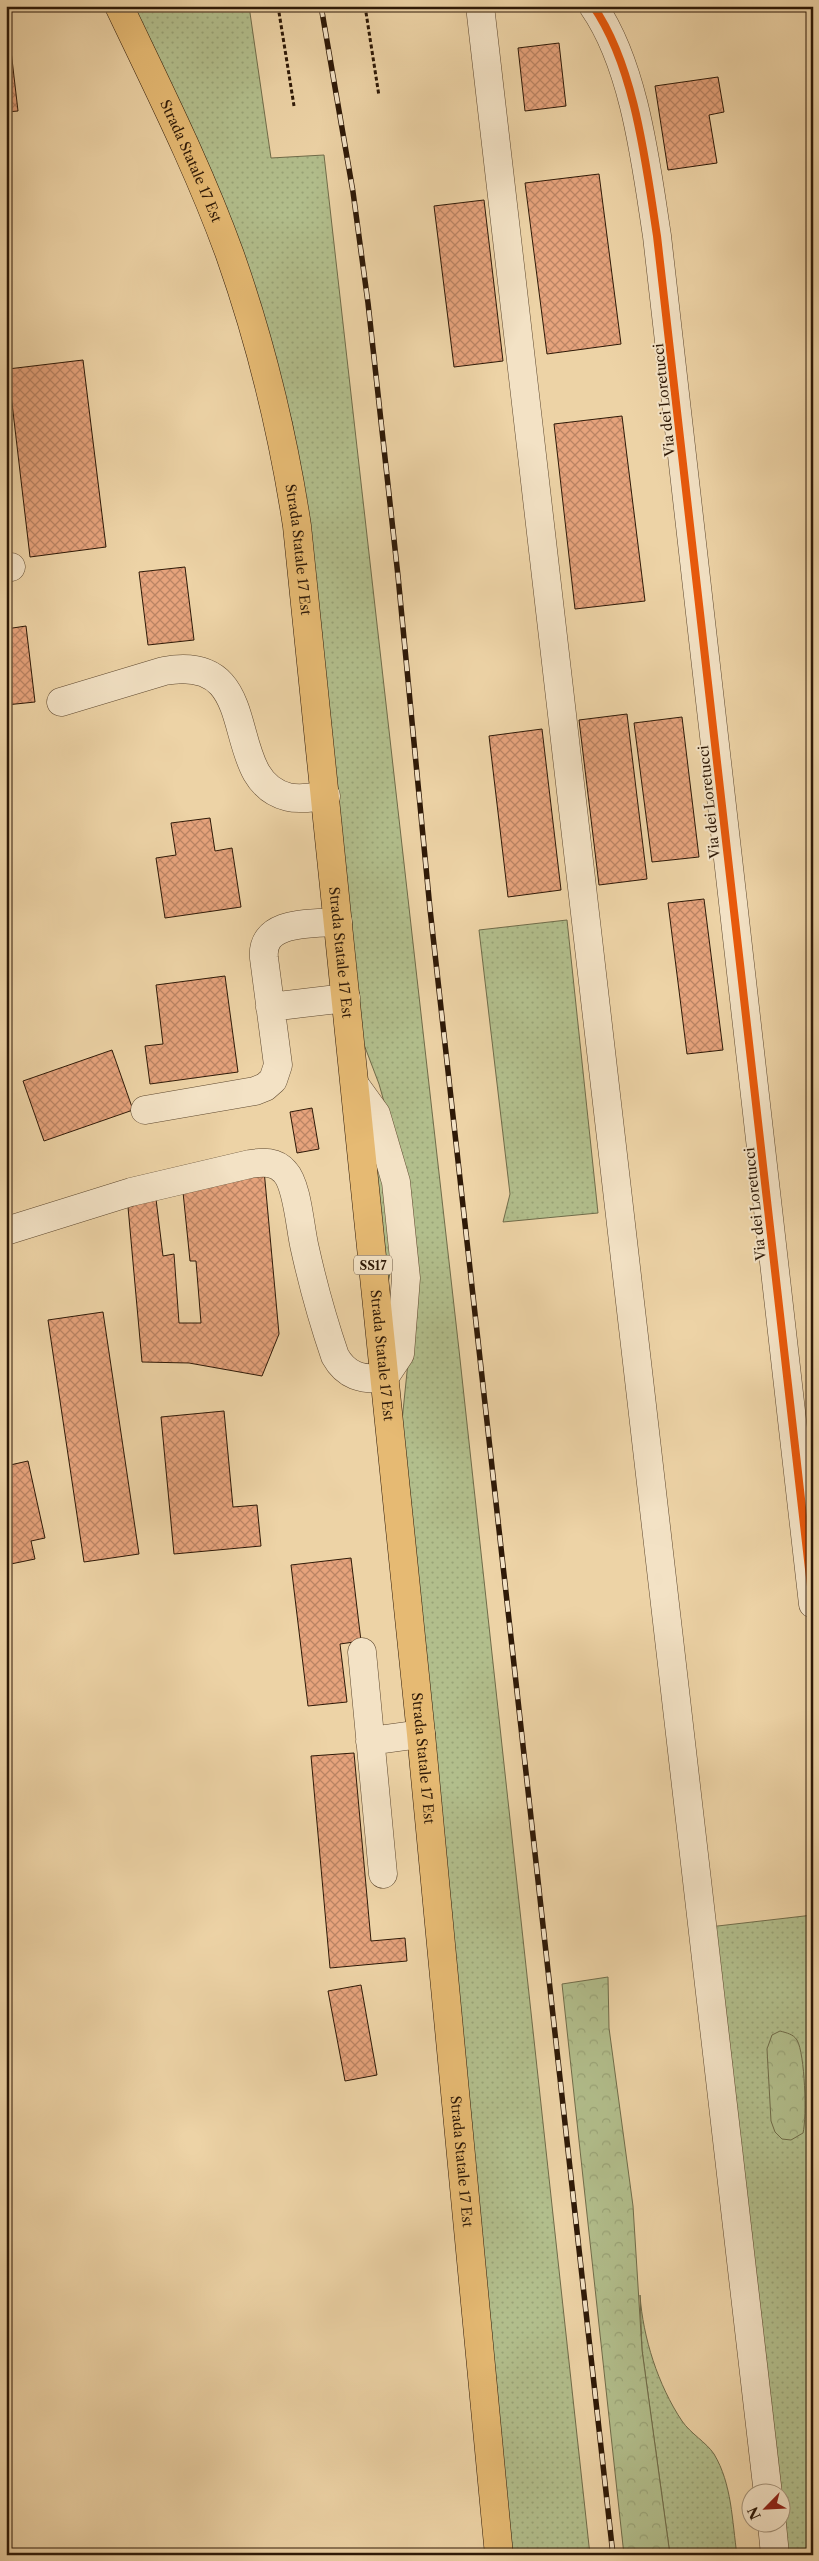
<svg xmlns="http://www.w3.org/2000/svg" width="819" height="2561" viewBox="0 0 819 2561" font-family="'Libre Caslon Text',serif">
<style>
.green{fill:url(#green-dots);stroke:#706c4a}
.forest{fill:url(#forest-crowns);stroke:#706c4a}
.building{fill:url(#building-cross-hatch);stroke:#2e1907}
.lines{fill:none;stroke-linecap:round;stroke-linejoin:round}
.minor-casing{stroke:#5e482f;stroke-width:29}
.major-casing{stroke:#2e1907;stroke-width:29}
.path{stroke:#2e1907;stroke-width:3;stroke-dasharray:4 2.5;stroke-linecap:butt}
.minor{stroke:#f3e2c5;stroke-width:28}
.major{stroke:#e6ba73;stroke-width:28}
.rail-casing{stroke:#2e1907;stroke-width:5.5}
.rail{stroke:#f3e2c5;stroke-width:4;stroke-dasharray:11;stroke-linecap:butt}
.cycleway-casing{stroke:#f3e2c5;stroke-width:11}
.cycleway{stroke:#e8590c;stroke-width:8}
.labels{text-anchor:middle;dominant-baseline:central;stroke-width:4;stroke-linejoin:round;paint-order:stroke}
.shield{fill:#f3e2c5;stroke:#695540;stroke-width:1}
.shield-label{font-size:12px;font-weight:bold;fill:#2e1907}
.street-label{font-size:14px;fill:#2e1907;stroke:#f3e2c5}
</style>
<defs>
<pattern id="green-dots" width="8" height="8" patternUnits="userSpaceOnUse" patternTransform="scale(1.25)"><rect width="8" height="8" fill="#b2be8c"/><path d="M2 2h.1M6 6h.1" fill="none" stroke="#99a377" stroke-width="1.8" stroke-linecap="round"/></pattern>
<pattern id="forest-crowns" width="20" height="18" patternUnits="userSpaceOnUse" patternTransform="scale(1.25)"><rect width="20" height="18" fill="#b2be8c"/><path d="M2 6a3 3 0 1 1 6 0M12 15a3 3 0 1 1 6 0" fill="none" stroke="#99a377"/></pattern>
<pattern id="building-cross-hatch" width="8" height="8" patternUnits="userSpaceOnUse" patternTransform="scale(1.25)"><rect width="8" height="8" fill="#e6a37c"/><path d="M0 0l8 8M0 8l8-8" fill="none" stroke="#bb8464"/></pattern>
</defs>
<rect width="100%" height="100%" fill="#edd3a6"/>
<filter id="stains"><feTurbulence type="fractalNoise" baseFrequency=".004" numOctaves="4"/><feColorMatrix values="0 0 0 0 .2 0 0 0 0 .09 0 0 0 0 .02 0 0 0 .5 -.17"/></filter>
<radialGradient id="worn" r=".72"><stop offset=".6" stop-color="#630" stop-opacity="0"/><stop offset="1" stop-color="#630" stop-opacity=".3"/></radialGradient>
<path class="green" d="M131,6H249L271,158L324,155L459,1350L590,2555H509L402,1421L411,1333L408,1187L379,1084L360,1034L309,518L292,422L253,285Z
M567,920L598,1213L503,1222L510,1194L479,930Z
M372,1169L378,1171L384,1180L392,1262L387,1289Z
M813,1915V2555H781L782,2494L774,2493L709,1927Z
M640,2295C643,2338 658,2385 682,2421C691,2434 706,2442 714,2454C732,2484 732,2521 737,2555H670L642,2350Z"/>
<path class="forest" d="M608,1977L609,2028L633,2206L642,2350L670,2555H624L562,1984Z
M780,2031C787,2033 793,2034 797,2040C805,2054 807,2117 803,2133L791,2140L782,2139L775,2132L771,2121L767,2049L772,2035Z"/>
<path class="building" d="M10,42L18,111L6,112V43Z
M559,43L566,106L525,111L518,48Z
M718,77L724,112L709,115L717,163L668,170L655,86Z
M599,174L621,344L547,354L525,183Z
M484,200L503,361L454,367L434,206Z
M83,360L106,547L30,557L8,369Z
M622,416L645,601L575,609L554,424Z
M185,567L194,640L148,645L139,572Z
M26,626L35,702L6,705V629Z
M627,714L647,879L599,885L579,720Z
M682,717L699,857L652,862L634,723Z
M542,729L561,890L508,897L489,736Z
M210,818L215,851L232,848L241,907L165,918L156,858L176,855L171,823Z
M704,899L723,1050L687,1054L668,903Z
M225,976L238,1072L150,1084L145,1046L163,1044L156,985Z
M112,1050L133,1110L44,1141L23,1081Z
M312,1108L319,1149L297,1153L290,1112Z
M264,1170L279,1334L262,1376L189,1363L142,1362L128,1207L156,1199L163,1256L174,1254L179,1323H201L196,1261H190L183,1192Z
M103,1312L139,1554L84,1562L48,1320Z
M224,1411L233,1507L257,1505L261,1546L174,1554L161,1417Z
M6,1452L10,1465L28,1461L45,1538L31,1541L35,1559L6,1565Z
M351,1558L361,1641L340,1644L347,1702L308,1706L291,1565Z
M354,1753L371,1941L405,1938L407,1961L330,1968L311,1756Z
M361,1985L377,2075L345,2081L328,1991Z"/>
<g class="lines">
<g class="minor-casing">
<path id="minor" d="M480,6L768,2494
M593,6C635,66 646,165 657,236L813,1604
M6,568L11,567
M61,702L164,671C268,652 218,780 288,797C300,800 313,797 326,796
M270,1007L346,998
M145,1110L255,1091L265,1087L273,1080L278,1065L264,958C260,920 312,924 338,922
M6,1231L131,1192L250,1164C263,1162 276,1161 285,1172C298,1186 300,1230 305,1249C313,1285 323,1321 335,1356C346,1376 362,1380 384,1378L400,1354L406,1278L396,1182L376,1114L355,1085
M362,1652L383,1874
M370,1741L421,1734
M772,2524L775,2555"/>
</g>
<g class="major-casing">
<g id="major">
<path id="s1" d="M119,6C158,88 199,169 230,255C261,343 283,434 297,526L421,1734L499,2555"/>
</g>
</g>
<path class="path" d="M278,6L294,106
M365,6L379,96"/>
<use href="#minor" class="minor"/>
<use href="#major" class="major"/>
<g class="rail-casing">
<path id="rail" d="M321,6L353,192L368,303L398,576L430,909L613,2555"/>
</g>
<use href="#rail" class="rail"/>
<g class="cycleway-casing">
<path id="cycleway" d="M593,6C635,66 646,165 657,236L813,1604"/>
</g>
<use href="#cycleway" class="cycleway"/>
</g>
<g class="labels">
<rect class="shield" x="354" y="1255.5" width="38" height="19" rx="4"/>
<g class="shield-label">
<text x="373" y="1265">SS17</text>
</g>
<g class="street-label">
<text stroke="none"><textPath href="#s1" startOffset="171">Strada Statale 17 Est</textPath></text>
<text transform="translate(664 400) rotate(-96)">Via dei Loretucci</text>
<text stroke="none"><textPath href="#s1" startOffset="576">Strada Statale 17 Est</textPath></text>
<text transform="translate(709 802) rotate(-96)">Via dei Loretucci</text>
<text stroke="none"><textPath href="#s1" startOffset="981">Strada Statale 17 Est</textPath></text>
<text transform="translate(755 1204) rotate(-96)">Via dei Loretucci</text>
<text stroke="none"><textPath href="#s1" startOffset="1386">Strada Statale 17 Est</textPath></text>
<text stroke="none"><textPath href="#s1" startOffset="1791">Strada Statale 17 Est</textPath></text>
<text stroke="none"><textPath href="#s1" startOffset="2196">Strada Statale 17 Est</textPath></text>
</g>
</g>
<rect width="819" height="2561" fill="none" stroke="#edd3a6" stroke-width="25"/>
<rect x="8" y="8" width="804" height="2546" fill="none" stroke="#2e1907" stroke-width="2.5"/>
<rect x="12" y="12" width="794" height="2536" fill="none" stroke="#2e1907"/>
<g transform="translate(766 2508) rotate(246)"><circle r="24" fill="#f3e2c5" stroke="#a49279"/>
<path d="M0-4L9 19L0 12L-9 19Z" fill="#8f2418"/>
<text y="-8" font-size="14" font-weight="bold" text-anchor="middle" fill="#2e1907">N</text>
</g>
<rect width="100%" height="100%" filter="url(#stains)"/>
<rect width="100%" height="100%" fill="url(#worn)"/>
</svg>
